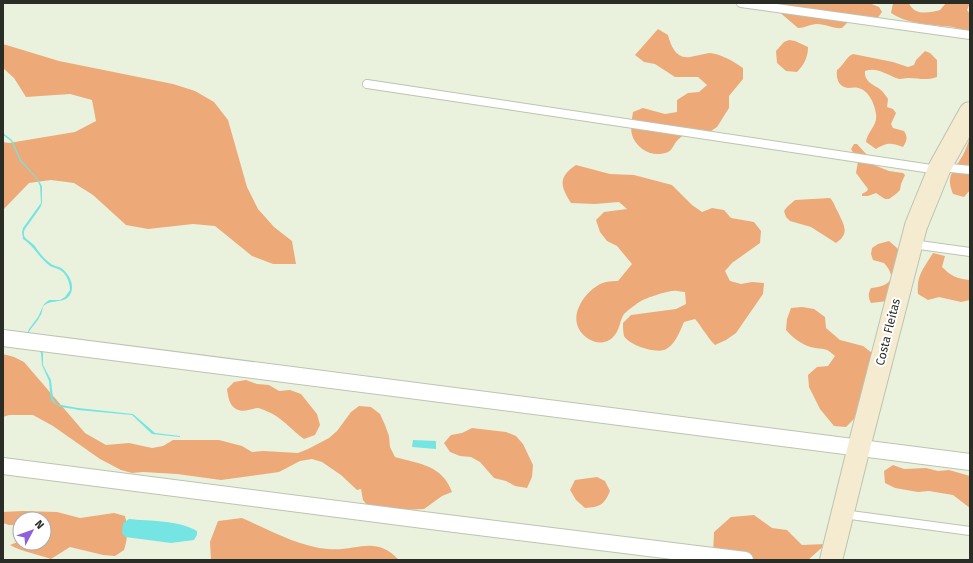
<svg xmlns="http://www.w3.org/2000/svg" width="973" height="563" viewBox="0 0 973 563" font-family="'Fira Sans',sans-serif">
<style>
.forest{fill:#eda978}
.water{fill:#74e5e3}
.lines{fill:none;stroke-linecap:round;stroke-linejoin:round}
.service-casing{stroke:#bcc4b1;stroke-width:10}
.minor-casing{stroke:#bcc4b1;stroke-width:18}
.secondary-casing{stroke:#bcc4b1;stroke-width:24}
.service{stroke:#fff;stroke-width:8}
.minor{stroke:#fff;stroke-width:16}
.secondary{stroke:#f4ebd0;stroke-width:22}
.labels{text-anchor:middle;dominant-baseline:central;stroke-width:4;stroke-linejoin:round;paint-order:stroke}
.street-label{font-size:12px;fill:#2a2d25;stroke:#fff}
</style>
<rect width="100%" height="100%" fill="#eaf2de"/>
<path class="forest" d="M741,3H869L879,7L882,12L877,19L850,20L842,28C833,29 826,24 817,24C810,24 805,28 798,28L777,10Z
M893,3H909C914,16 929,13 940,10L946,3H970L967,10L970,14V32C961,29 952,26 942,26C926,24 905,23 891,13Z
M658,29L668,35C671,46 676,59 690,57C696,56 703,54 709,53C719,53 735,62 743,68V79L729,96V108L717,127L708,133L685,134C682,136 678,139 676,142C673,146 672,150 668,152C653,158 637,150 632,135C630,127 632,120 633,112L643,108L665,114L677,112V100L688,93L699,92L707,85L698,77H675L655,64L644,62L635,55Z
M789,40L795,41L808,47C808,57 804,65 797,72L786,71L777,63L776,51L784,42Z
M3,44L59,61L173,84L195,91L214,102L228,120L247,187L258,209L274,227L292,241L296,264H273L252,256L215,226L193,224L148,229L126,225L93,195L74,183L51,180L29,183L3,210V142L9,143L75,132L96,121L92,100L70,94L26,97L14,78L3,68Z
M925,51L930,53L937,60V77C925,81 920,78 908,78C904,78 900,80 896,78C886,74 876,67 865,71C864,83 874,84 882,91C884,93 886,96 888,99L887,107L893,109L896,113L891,124L893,128L904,131C908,137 907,141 903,147C890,143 888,142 876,149L866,142C867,132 878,125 876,114C875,105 869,90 858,88C855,87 851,88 848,88C838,87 836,78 837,70C844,65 846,57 853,54L893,62L908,67L914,65L916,60Z
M970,137V190L964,197L953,194C945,175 954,171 963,155C966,149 968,143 970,137Z
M854,144H857L867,155L869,163L889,171L903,173L905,175L901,184L900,190L896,194L889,199H885L876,193L868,196H862V194L867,191L868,189L856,173L858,161L851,149Z
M576,165L610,174L634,175L672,185L692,205L702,212L712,208L724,210L731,218L754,222L761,231L760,243L732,263L725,271L730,281L741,284L752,282L764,283L763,294L736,333L726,340L715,345C707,337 702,327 695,319L684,322C680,331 675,346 664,350C654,353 629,345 624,336C623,332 623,327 623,323L631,315L676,309L686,304L685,292C681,292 677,290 673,291C667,291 646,298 641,301C636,304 628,310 624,314C620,319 620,330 614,336C604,348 586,342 579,329C569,312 589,286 606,282C610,281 614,281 618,281L632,264L617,246L607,241L600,232L596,220L604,212L627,209L619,202L595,204L571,203C560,186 558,177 576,165Z
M830,198C834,202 835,207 838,212C843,224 851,233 836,243L811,227L790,221L786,217L784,211L787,207L795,200Z
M889,241L897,248L906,262L888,301L871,303C868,297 868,294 871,288C888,286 899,280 884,263L873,260L871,254L872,248L878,244Z
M933,253L945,256L942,267C951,276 957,279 970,280V300L961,302L939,297L928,300L918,294C916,275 924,268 933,253Z
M802,307L814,309L825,317L826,328L840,340L863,346L872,353L861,408L854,419L846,427L834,426L820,409L809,387L808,375L817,367L828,366L835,356C825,347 826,350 815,348C803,346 793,338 786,330L787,319L791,308Z
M3,354L14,357L24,362L85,433L106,445L129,443L152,448L163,446L173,440H219L242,446L252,452L263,451L298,453L308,449L329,438L337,431L351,412L359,406L371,407L380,414L385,425L389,436L390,447L395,457C420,464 442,465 452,492L442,496L424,509L401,510L370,509L363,500L361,489L357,490L341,475L322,462L312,459L300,461L279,472L221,480L177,474L143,472L132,473L121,470L100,459L53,426L33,415H9L3,417Z
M246,380L257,384L269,385L279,391L290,390L301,394L317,414L320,425L315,435L304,439C291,430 281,416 266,411C264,410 260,408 257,408C250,409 243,413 236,409C229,405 228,396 227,389L234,382Z
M472,428L506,432L516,436L523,444L533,465L532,477L527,488L515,486L506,481L494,478L480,462L471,457L460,456L450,452L444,443L451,435L462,433Z
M893,465L904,469L926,468L938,471L949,470L970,476V508L953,495L929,491L918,492L895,488L885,483L884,471Z
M597,477L605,481L610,491C604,505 600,507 585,508L576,500L570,490L575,480Z
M23,511L57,512L80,518L114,513L125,516C128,529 128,538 124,550L115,556L103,555L70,547L51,559C37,554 23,552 10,545L20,541V543H44V519H20V525H9L3,523V512Z
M754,515L772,528L787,530L802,545L826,544L808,560H710L713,556L714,532L731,517Z
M242,518C267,529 300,547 328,549C356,552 375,534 399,560H211L210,542L218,521Z"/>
<path class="water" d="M3,133L12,140L21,160L37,178L42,186V203L40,208L25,229C21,238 28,239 34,245C39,252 43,258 50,263C53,266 57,266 61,268C67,272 73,281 72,289C69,307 50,297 43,307C42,310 42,314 40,316C37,323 31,327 28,334H27L29,329L38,317L44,304L49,300H60L65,297L70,290C70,284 68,278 64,273C60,269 55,268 50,266C39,258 34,246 23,239L22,232L23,228L41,203L40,186L36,178L20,161L11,141L3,135Z
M39,350L42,351L43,353V365L51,380L53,398L56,404L78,408L133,414L155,433L180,436V437L152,434L132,415L78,410C68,407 58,409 51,400L49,381L42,365L41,353Z
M413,440L436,441V449L412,447Z
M129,519C149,521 179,520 197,531V535L194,540L171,543L125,537L122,533L123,523Z"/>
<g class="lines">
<g class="service-casing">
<path id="service" d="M741,3L970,35
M367,84L938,170
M941,167L970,170
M912,244L970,252
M843,514L970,531"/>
</g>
<g class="minor-casing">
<path id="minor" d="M3,338L970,462
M3,466L439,522L745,560"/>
</g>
<g class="secondary-casing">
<path id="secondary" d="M831,560L859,447L916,226L940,167L970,113"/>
</g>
<use href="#service" class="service"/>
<use href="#minor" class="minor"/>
<use href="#secondary" class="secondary"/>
</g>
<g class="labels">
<g class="street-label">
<text transform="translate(888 332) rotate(-76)">Costa Fleitas</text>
</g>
</g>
<rect width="973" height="563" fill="none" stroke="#2a2d25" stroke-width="8"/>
<g transform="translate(32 531) rotate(49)"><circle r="19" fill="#ffffff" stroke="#aaaba8"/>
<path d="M0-3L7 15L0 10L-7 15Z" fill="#8d61dc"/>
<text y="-6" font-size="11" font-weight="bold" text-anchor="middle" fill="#2a2d25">N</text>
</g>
</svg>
